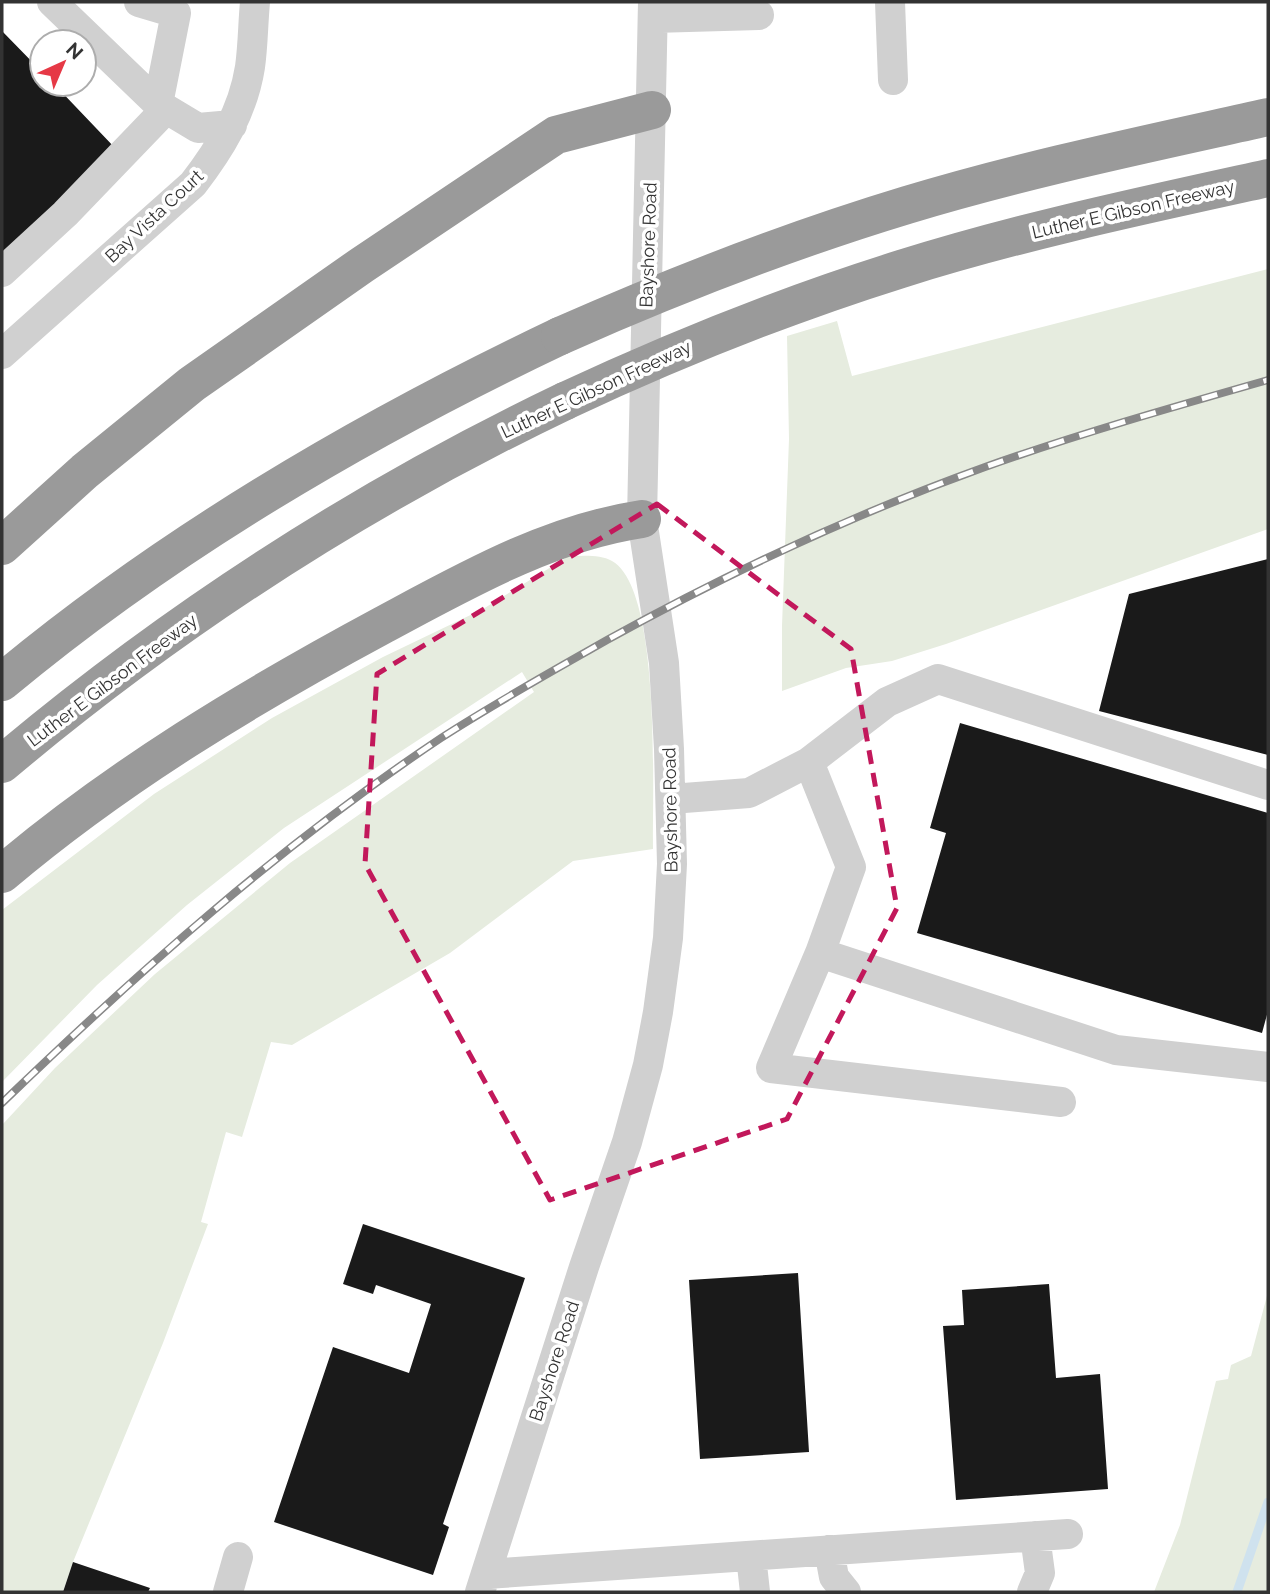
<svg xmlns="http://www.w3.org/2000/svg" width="1270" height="1594" viewBox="0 0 1270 1594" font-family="Raleway,sans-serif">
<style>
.green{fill:#e6ecdf}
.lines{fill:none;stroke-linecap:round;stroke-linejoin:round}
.stream{stroke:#cfe2ee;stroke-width:9}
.building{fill:#1a1a1a}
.minor{stroke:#d0d0d0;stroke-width:30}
.highway{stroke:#9a9a9a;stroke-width:38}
.rail-casing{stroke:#888;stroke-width:8}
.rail{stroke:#fff;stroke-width:5;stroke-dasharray:16;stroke-linecap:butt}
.highway-bridge{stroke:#9a9a9a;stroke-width:38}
.marked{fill:none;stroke:#c2185b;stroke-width:5;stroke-dasharray:14 9;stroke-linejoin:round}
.labels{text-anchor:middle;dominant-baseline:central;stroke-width:7;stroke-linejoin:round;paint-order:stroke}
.street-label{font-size:18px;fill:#333;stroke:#fff}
</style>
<rect width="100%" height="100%" fill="#fff"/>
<path class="green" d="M1268,269V529L946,644L892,661L846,668L782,691V626L789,439L787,336L837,321L852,376Z
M569,556C583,556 600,554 612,561C662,589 652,795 653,849L573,861L450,953L292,1045L271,1042L242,1137L226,1132L201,1222L208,1224L163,1343L73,1562L63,1592H2V1125L55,1068L155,974L290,863L534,692L522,672L284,828L187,905L97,985L2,1082V910L154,794L272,718L383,657L483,609Z
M1268,1292V1592H1154L1180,1525L1216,1381L1228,1379L1231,1365L1251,1356Z"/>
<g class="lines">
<path class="stream" d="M1237,1592L1268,1502"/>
</g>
<path class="building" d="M2,31L42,72V84H54L116,149L2,259Z
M1268,559V755L1099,711L1129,594Z
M960,723L1268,813V1011L1262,1033L917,933L946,833L930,828Z
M363,1224L525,1278L443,1524L449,1527L433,1575L274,1522L333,1347L409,1373L431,1304L376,1285L373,1294L343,1284Z
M798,1273L809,1452L700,1459L689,1280Z
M1049,1284L1056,1378L1100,1374L1108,1489L956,1500L943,1326L964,1325L962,1290Z
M73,1562L150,1588L148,1592H63Z"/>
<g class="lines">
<path class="minor" d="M52,2L158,104L198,128L232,125
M139,2L176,13L158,104
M890,2L893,80
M653,18L759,15
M2,272L65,214L166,109
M2,354L193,184C220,149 243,112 250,67C253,46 253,23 255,2
M809,762L851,867L820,953
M671,799L749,793L809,762L887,702L938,679L1268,785
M1061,1102L771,1068L820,953L1116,1050L1268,1067
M829,1550L834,1577L846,1592
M751,1556L755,1592
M486,1574L1068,1534
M228,1592L238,1557
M480,1592L584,1267L627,1142L648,1065L658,1012L668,938L672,864L669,749L664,663L642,519L653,2
M1032,1592L1040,1573L1035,1536"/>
<path class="highway" d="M2,546L85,471L192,384L362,265L556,135L652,110
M2,682C170,542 362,430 560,336
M2,764C173,620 362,498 565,401
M2,874C118,776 249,697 383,625C465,581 549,533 642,519"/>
<g class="rail-casing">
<path id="rail" d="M2,1103C139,971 282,844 441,738C495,703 551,672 607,640C728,573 854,514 985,467C1078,434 1173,407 1268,380"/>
</g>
<use href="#rail" class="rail"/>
<path class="highway-bridge" d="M560,336C673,286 788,241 907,205C1026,169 1147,144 1268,117
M565,401C674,350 786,305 901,269C1022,231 1145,205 1268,178"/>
</g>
<path class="marked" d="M657,504L851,649L897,908L787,1119L550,1200L365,864L377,674Z"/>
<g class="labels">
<g class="street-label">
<text transform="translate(1133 209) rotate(-13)">Luther E Gibson Freeway</text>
<text transform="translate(154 216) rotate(-43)">Bay Vista Court</text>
<text transform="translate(648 245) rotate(-88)">Bayshore Road</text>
<text transform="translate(596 389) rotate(-25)">Luther E Gibson Freeway</text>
<text transform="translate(112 680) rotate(-37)">Luther E Gibson Freeway</text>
<text transform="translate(670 810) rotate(-91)">Bayshore Road</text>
<text transform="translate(554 1361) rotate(-72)">Bayshore Road</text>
</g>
</g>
<rect width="1270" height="1594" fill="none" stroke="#333333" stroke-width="7"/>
<g transform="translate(63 63) rotate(44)"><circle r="33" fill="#ffffff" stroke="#adadad" stroke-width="2"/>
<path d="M0-5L12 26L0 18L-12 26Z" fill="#e63946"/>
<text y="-10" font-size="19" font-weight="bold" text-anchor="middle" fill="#333333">N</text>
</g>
</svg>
